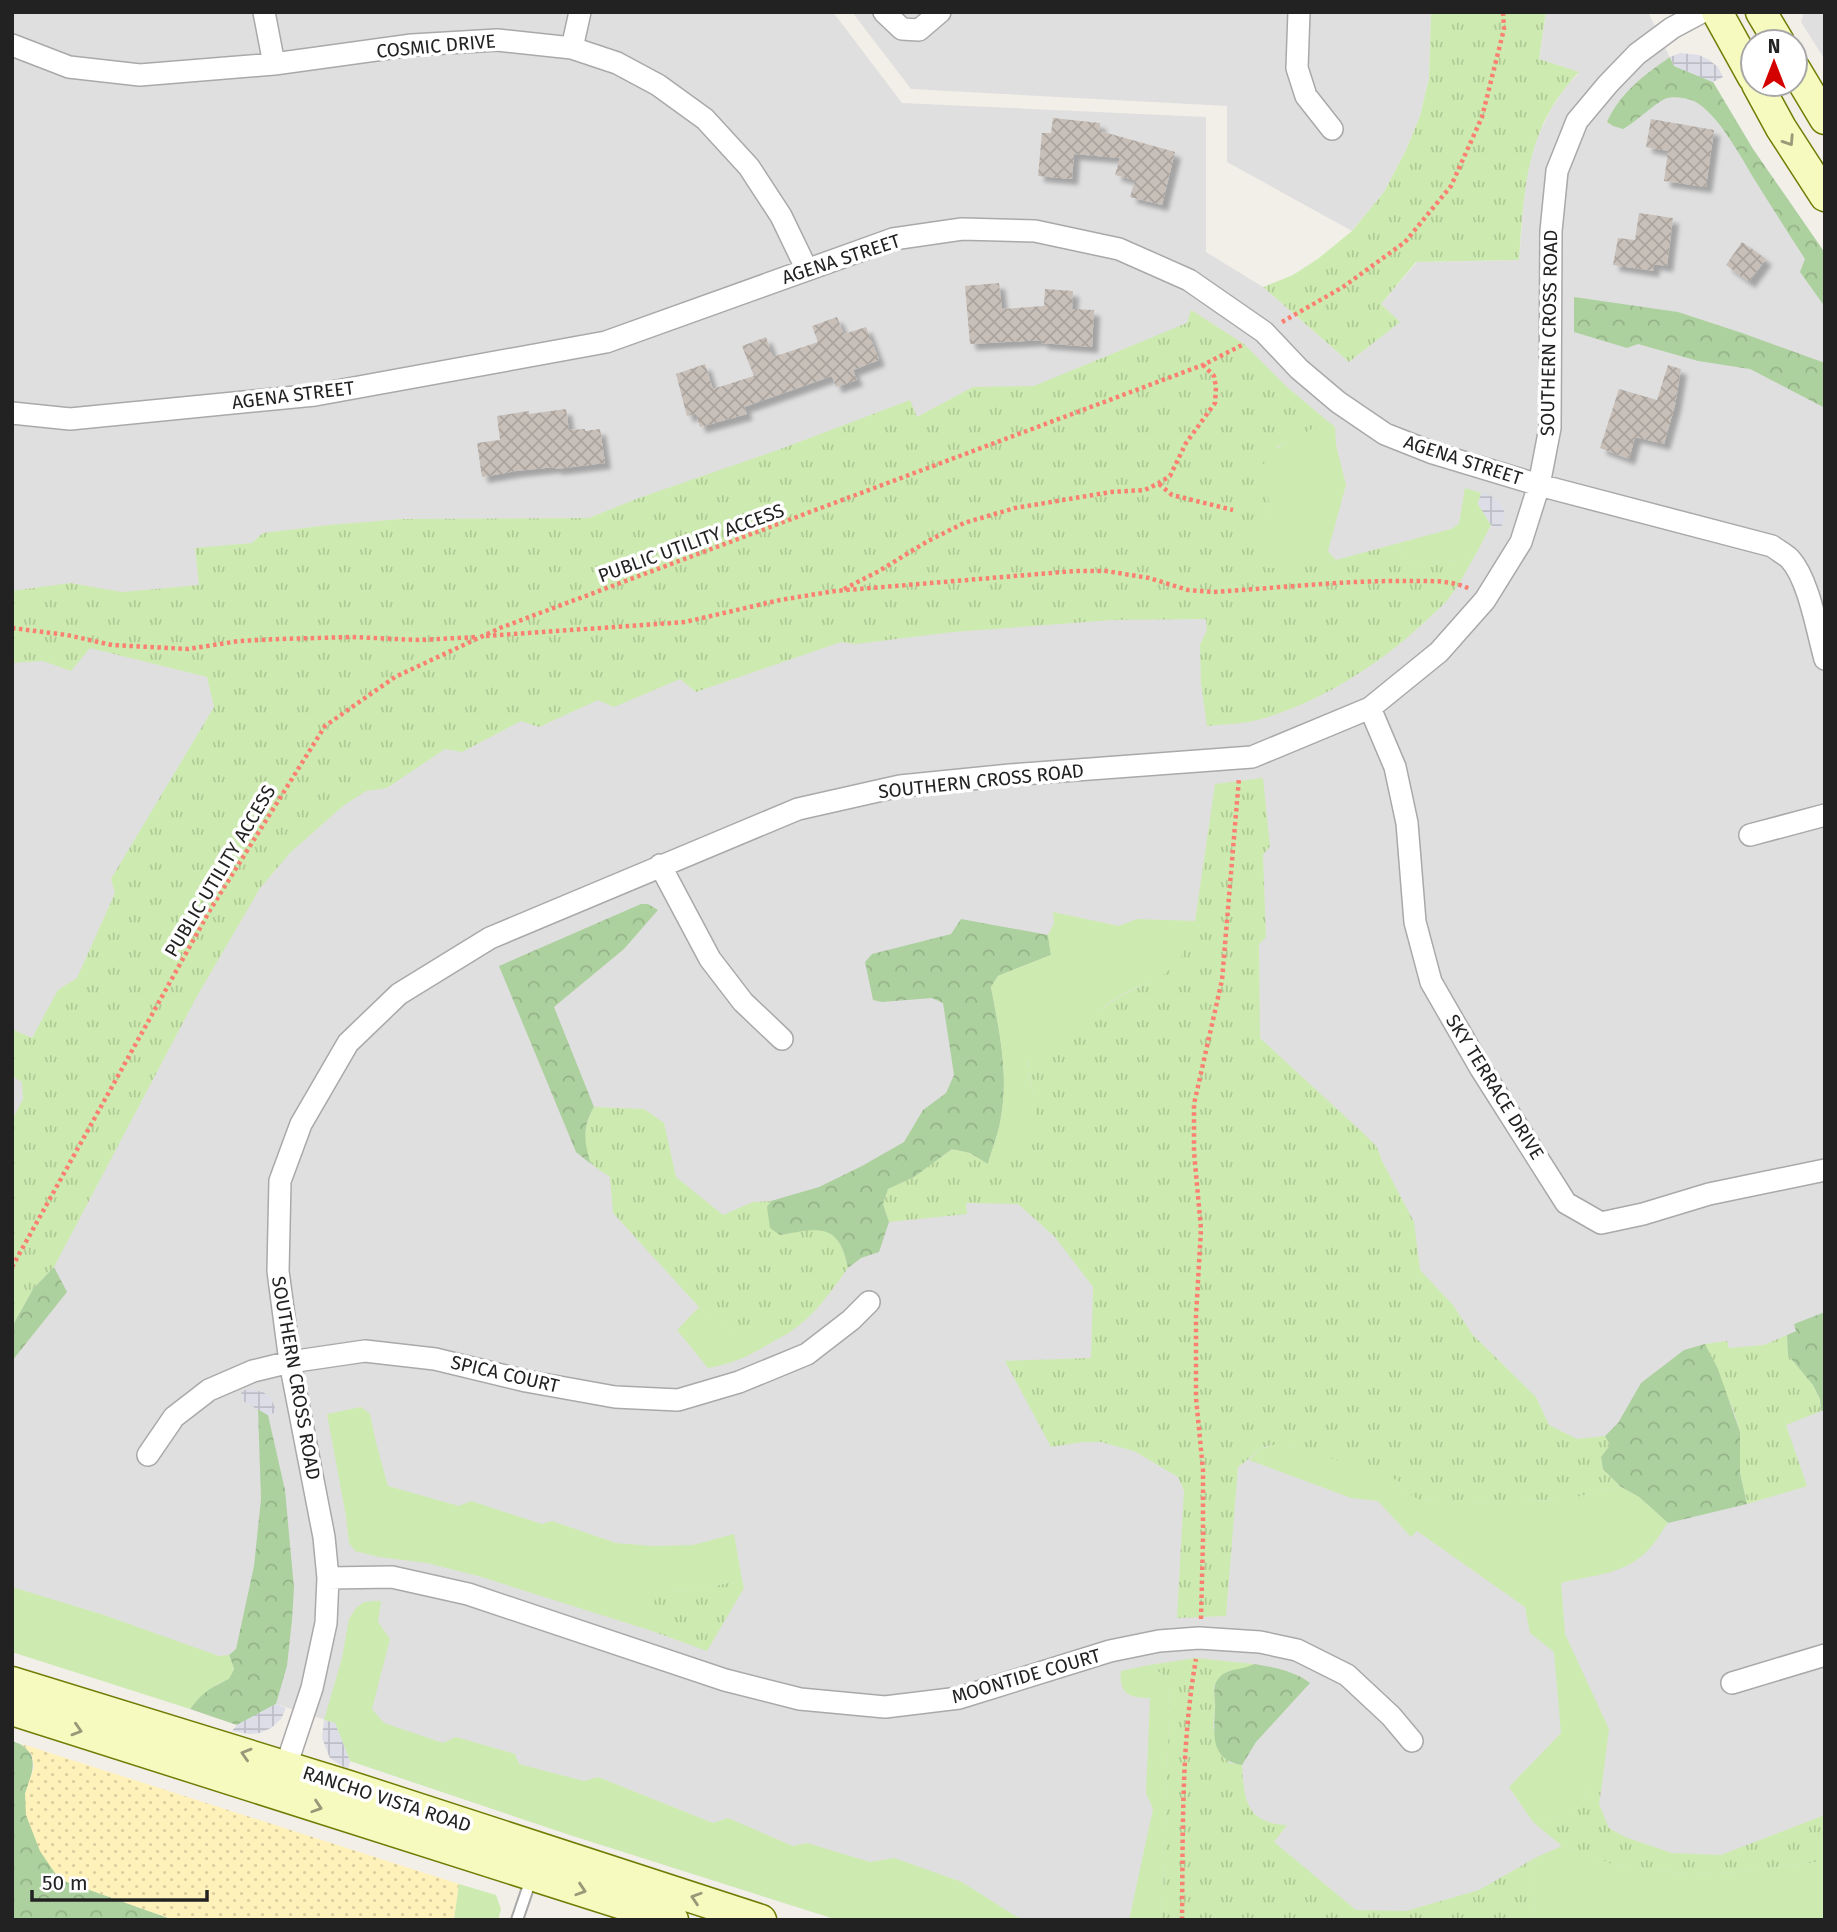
<svg xmlns="http://www.w3.org/2000/svg" width="1837" height="1932" viewBox="0 0 1837 1932" font-family="'Fira Sans',sans-serif">
<style>
.residential{fill:#e0dfdf}
.grass{fill:url(#grass-tufts)}
.forest{fill:url(#forest-crowns)}
.sand{fill:url(#sand-dots)}
.garden{fill:#cdebb0}
.plaza{fill:url(#plaza-grid)}
.building{fill:url(#building-cross-hatch);filter:url(#shadow)}
.lines{fill:none;stroke-linecap:round;stroke-linejoin:round}
.service-casing{stroke:#a9a9a9;stroke-width:14}
.minor-casing{stroke:#a9a9a9;stroke-width:24}
.secondary-casing{stroke:#707d05;stroke-width:33}
.path{stroke:#fa8072;stroke-width:4.5;stroke-dasharray:3.5 3.5;stroke-linecap:butt}
.service{stroke:#fff;stroke-width:10}
.minor{stroke:#fff;stroke-width:21}
.secondary{stroke:#f7fabf;stroke-width:30}
.oneway{stroke:#979978}
.labels{text-anchor:middle;dominant-baseline:central;stroke-width:7;stroke-linejoin:round;paint-order:stroke}
.street-label{font-size:19px;fill:#222;stroke:#fff}
</style>
<defs>
<pattern id="grass-tufts" width="24" height="20" patternUnits="userSpaceOnUse" patternTransform="scale(1.75)"><rect width="24" height="20" fill="#cdebb0"/><path d="M3 7l-1-3M5 7V3M7 7l1-3M15 17l-1-3M17 17v-4M19 17l1-3" fill="none" stroke="#b0c997"/></pattern>
<pattern id="forest-crowns" width="20" height="18" patternUnits="userSpaceOnUse" patternTransform="scale(1.75)"><rect width="20" height="18" fill="#add19e"/><path d="M2 6a3 3 0 1 1 6 0M12 15a3 3 0 1 1 6 0" fill="none" stroke="#95b388"/></pattern>
<pattern id="sand-dots" width="8" height="8" patternUnits="userSpaceOnUse" patternTransform="scale(1.75)"><rect width="8" height="8" fill="#fff1ba"/><path d="M2 2h.1M6 6h.1" fill="none" stroke="#dacea0" stroke-width="1.8" stroke-linecap="round"/></pattern>
<pattern id="plaza-grid" width="8" height="8" patternUnits="userSpaceOnUse" patternTransform="scale(1.75)"><rect width="8" height="8" fill="#dddde8"/><path d="M0 4h8M4 0v8" fill="none" stroke="#bdbdc7"/></pattern>
<pattern id="building-cross-hatch" width="8" height="8" patternUnits="userSpaceOnUse" patternTransform="scale(1.75)"><rect width="8" height="8" fill="#c7bfb8"/><path d="M0 0l8 8M0 8l8-8" fill="none" stroke="#aba49e"/></pattern>
<filter id="shadow"><feDropShadow dx="6" dy="6" stdDeviation="2" flood-color="#0004"/></filter>
</defs>
<rect width="100%" height="100%" fill="#f2efe9"/>
<path class="residential" d="M12,12H833L902,103L1206,117V252L1263,287L1349,362L1399,322L1381,304L1417,262L1519,260L1524,196L1529,164L1538,136L1551,109L1566,86L1579,73L1539,59L1546,12H1648L1674,66L1713,82L1753,149L1825,253V1920H838L570,1835L350,1761L335,1723L276,1704L237,1725L144,1693L12,1652Z
M852,12H1431L1429,78L1420,116L1406,150L1384,192L1352,231L1227,162V106L911,89Z
M1804,12H1825V60L1801,22Z"/>
<path class="grass" d="M1431,12H1546L1539,59L1579,72C1526,127 1524,188 1519,260L1416,262L1381,304L1400,322L1349,362L1263,287L1293,275L1319,258L1352,231L1384,192L1406,150L1420,116L1429,78Z
M1191,310L1244,344L1287,387L1324,418L1321,425L1277,447L1268,493L1270,513L1259,544L1318,566L1336,560L1399,543L1407,563L1461,560L1477,552C1468,567 1460,584 1449,598C1444,605 1436,611 1430,617C1383,662 1324,701 1261,719C1244,724 1225,724 1207,726L1201,684L1200,645L1207,630L1206,619L1113,620L953,632L856,644L841,642L696,692L680,679L614,707L598,700L539,727L521,721L462,752L445,749L387,788L366,791L343,806L291,852L260,888L196,998L54,1267L33,1289L12,1327V1120L23,1099L22,1082L12,1076V1029L32,1038L58,990L77,978L115,893L111,879L214,707L207,677L90,648L71,671L43,661L12,663V591L70,583L122,592L199,585L195,548L252,543L263,533L329,525L402,519L589,518L636,499L778,450L910,400L917,417L973,387L1034,386L1187,323Z
M1263,778L1270,846L1263,855L1266,937L1259,944L1260,1038L1362,1132L1377,1147L1382,1161L1414,1222L1420,1270L1453,1305L1472,1334L1536,1397L1549,1425L1577,1439L1605,1436L1610,1445L1601,1457L1603,1469L1621,1487L1594,1492L1568,1500L1460,1502L1419,1500L1407,1493L1398,1481L1294,1446C1283,1445 1270,1443 1260,1449C1254,1453 1246,1462 1238,1467L1226,1616L1177,1618L1184,1491L1178,1477L1134,1451L1101,1442H1083L1051,1447L1005,1361L1091,1358L1093,1287L1055,1237L1018,1204L966,1203L967,1214L889,1222L883,1204L888,1189L914,1177L952,1149L970,1153L988,1164L1034,1098L1028,1070L1030,1055L1046,1041L1080,1025L1120,996L1155,980L1195,921L1215,784Z
M594,1107L644,1109L664,1123L676,1177L723,1215L753,1202L771,1201L767,1207L780,1235C819,1227 839,1222 848,1268C826,1298 810,1323 776,1340L765,1331L735,1334L699,1307L613,1213L610,1177C605,1173 595,1168 591,1163C580,1147 585,1122 594,1107Z
M1787,1335L1788,1355L1813,1385L1820,1399L1821,1411L1786,1425L1807,1486L1747,1504L1740,1473V1432L1734,1412L1705,1344L1727,1341L1729,1348L1764,1345Z
M742,1580L744,1588L707,1651L652,1631L654,1594L705,1588Z
M1196,1658L1254,1664L1245,1669L1228,1671L1214,1685L1215,1708L1213,1728L1229,1763L1242,1765C1244,1800 1246,1823 1287,1825L1274,1842L1356,1910L1406,1911L1479,1890L1535,1858L1532,1884L1536,1907L1534,1916L1530,1920H1162L1170,1687L1166,1677L1149,1665Z
M1599,1783L1602,1784L1599,1804L1609,1828L1625,1837L1672,1853L1721,1855L1825,1815V1861L1737,1872L1688,1874L1615,1865L1562,1846L1533,1822L1572,1814L1585,1799L1590,1786Z"/>
<path class="forest" d="M1670,57L1674,66L1713,82L1753,149L1825,253V307L1800,272L1805,259C1789,234 1772,208 1756,182C1742,159 1718,113 1694,101C1687,98 1674,96 1667,98C1656,102 1636,122 1623,129L1613,126L1607,122C1620,93 1644,75 1670,57Z
M1574,297L1678,312L1742,333L1825,363V408L1750,369L1698,361L1638,344L1627,348L1574,332Z
M641,904H648L658,910L624,949L554,1007L594,1107C582,1127 584,1142 591,1164L576,1152L499,966Z
M961,919L1048,935L1051,955L998,976L991,987C999,1029 1009,1074 1001,1117C999,1133 992,1148 988,1164L970,1153L952,1149L914,1177L888,1189L883,1204L889,1222L879,1252L861,1258L848,1268C839,1222 819,1228 780,1235L770,1228L767,1207L771,1201L819,1187L862,1166L904,1142L923,1110L946,1093L954,1075L943,1003L932,998L882,1002L873,1000L865,962L872,954L951,934Z
M54,1267L67,1292L12,1361V1327L33,1289Z
M1825,1312V1410L1821,1411L1820,1399L1813,1385L1788,1355L1787,1335L1796,1331L1794,1324Z
M1705,1344L1718,1369L1740,1432V1473L1747,1504L1668,1523L1639,1497L1621,1487L1603,1469L1601,1457L1610,1445L1605,1436L1618,1423L1641,1383L1684,1350Z
M258,1409L268,1415L285,1490L294,1588L292,1620L287,1666L276,1704L237,1725L190,1709C194,1704 197,1699 201,1695C214,1683 226,1686 234,1669L229,1655L236,1649L254,1566L261,1499Z
M1254,1664C1273,1667 1294,1671 1310,1683L1256,1742L1242,1765C1210,1759 1214,1736 1215,1709C1216,1699 1211,1686 1219,1678C1227,1668 1243,1670 1254,1664Z
M12,1741C42,1750 33,1772 25,1794L59,1879L174,1920H12Z"/>
<path class="sand" d="M22,1744L459,1884L454,1920H174L59,1879L40,1851L26,1815L25,1794L34,1767L32,1755Z"/>
<path class="garden" d="M1324,418L1335,427L1336,445L1346,485L1328,551L1336,560L1318,566L1267,568L1258,560V544L1270,513L1268,493L1259,472C1274,443 1293,439 1321,425Z
M1465,488L1481,493L1478,504L1491,525L1477,552L1461,560L1407,563L1399,543L1451,529L1459,524Z
M1053,912L1119,926L1137,919L1195,921C1187,949 1181,966 1153,981C1142,986 1130,990 1119,996C1105,1005 1094,1017 1080,1025C1063,1035 1049,1037 1034,1052C1022,1064 1032,1084 1034,1098C1038,1123 1036,1151 1010,1162C1003,1164 995,1164 988,1164C992,1148 999,1133 1001,1117C1009,1074 999,1029 991,987L998,976L1051,955L1048,935L1054,923Z
M699,1307L735,1334L756,1326L765,1331L776,1340C754,1353 734,1364 708,1368L677,1330Z
M361,1407L370,1414L376,1443L388,1486L459,1506L471,1501L542,1524L552,1521L616,1543L652,1546L693,1545L734,1534L742,1580L705,1588L655,1594L652,1631L478,1576L427,1563L379,1557L355,1551L349,1543L346,1516L327,1414Z
M1277,1444L1294,1446L1336,1460L1383,1473L1398,1481L1407,1493L1420,1500L1460,1502L1568,1500L1594,1492L1621,1487L1639,1497L1668,1523C1661,1532 1656,1542 1648,1550C1625,1575 1591,1575 1561,1583L1565,1634L1609,1729L1602,1784L1599,1783L1590,1786L1585,1799L1572,1814L1533,1822L1509,1787L1561,1733L1554,1652L1530,1633L1525,1607L1417,1531L1411,1537L1378,1501L1351,1498L1249,1460L1260,1449Z
M12,1587L104,1615L219,1656L229,1655L234,1669L229,1679C211,1687 202,1693 190,1709L12,1652Z
M374,1601H381L378,1622L390,1639L372,1709L384,1723L443,1743L456,1737L515,1754L519,1764L584,1781L598,1777L713,1823L728,1818L793,1846L807,1843L870,1862L894,1858L962,1882L1017,1917L1027,1920H838L570,1835L350,1761L335,1723L324,1720L342,1658L349,1619L356,1608L364,1602Z
M1149,1665L1166,1677L1170,1686L1162,1920H1129L1153,1809L1146,1793L1150,1698C1132,1698 1118,1695 1121,1671Z
M1562,1846L1615,1865L1688,1874L1737,1872L1825,1861V1908L1823,1912L1825,1920H1530L1534,1916L1536,1907L1532,1884L1535,1858Z
M459,1884L496,1895L501,1909L498,1920H454Z"/>
<path class="plaza" d="M1680,53L1699,55L1709,60L1718,67L1723,77L1713,82L1674,66L1670,57Z
M1481,493L1490,495L1501,505L1504,511V520L1500,529L1491,525L1478,504Z
M249,1389L263,1392L270,1397L277,1412L268,1415L243,1401L241,1391Z
M276,1704L286,1708L281,1719L271,1728L260,1733L250,1734L232,1731L237,1725Z
M324,1720L335,1723L350,1761L348,1770L330,1758L326,1749L322,1737Z"/>
<path class="building" d="M1053,118L1100,123V131L1175,152L1162,205L1130,197L1135,180L1115,175L1120,158L1074,154L1072,179L1038,176L1042,133H1051Z
M1651,119L1714,130L1706,187L1664,181L1668,151L1646,147Z
M1639,213L1673,218L1667,266L1654,264L1653,271L1613,265L1618,238L1635,240Z
M1742,242L1766,259L1749,282L1726,265Z
M999,283L1002,309L1044,306L1045,289L1073,291L1072,309L1094,310L1092,347L1041,343L1042,340L970,344L965,286Z
M837,317L844,334L866,327L879,360L853,370L857,380L836,387L832,376L744,407L747,414L700,427L696,414L687,416L676,374L705,364L713,389L754,376L742,346L766,337L773,357L818,342L812,326Z
M1668,365L1681,369L1675,405L1664,444L1635,437L1629,459L1600,448L1619,389L1657,400Z
M566,409L569,430L585,429V431L600,429L605,463L556,469L555,467L516,471L482,477L477,443L500,440L497,416L529,411V414Z"/>
<g class="lines">
<g class="service-casing">
<path id="service" d="M517,1920L532,1876"/>
</g>
<g class="minor-casing">
<path id="minor" d="M264,12L274,64
M884,12L902,29L919,30L940,12
M1299,12L1297,68L1306,96L1332,129
M12,45L69,67L140,75L274,64L412,45L497,40L572,48L617,63L658,85L705,119L749,167L781,216L807,270
M572,48L580,12
M12,413L70,419L315,395L606,342L893,239L962,229L1035,231L1119,249L1189,280L1264,332L1299,369L1338,402L1385,434L1433,453L1539,485L1772,546C1777,550 1785,554 1790,559C1809,580 1817,631 1825,659
M1370,708L1395,767L1407,823L1415,922L1431,982L1481,1069L1566,1203L1601,1223L1643,1214L1709,1194L1825,1170
M1750,835L1825,815
M660,865L710,959L743,1002L782,1039
M148,1455L174,1417L209,1390L253,1371L290,1362L365,1351L435,1359L526,1381L615,1397L678,1400L739,1382L807,1354L851,1320L869,1302
M328,1578L392,1577L468,1594L725,1680L800,1699L885,1707L959,1698L1110,1651L1159,1641L1199,1638L1260,1642L1297,1650L1347,1675L1391,1716L1412,1741
M1732,1683L1825,1655
M282,1778L312,1688L326,1623L328,1578L324,1537L290,1362L278,1271L280,1181L301,1124L348,1043L399,994L490,938L798,809L900,786L1010,775L1252,757L1370,708L1439,652L1485,600L1521,542L1539,485L1550,428L1551,231L1557,171L1577,121L1608,84L1637,54L1672,28L1702,12"/>
</g>
<g class="secondary-casing">
<path id="secondary" d="M1717,12L1753,77
M1761,12L1779,42
M1795,69L1825,119
M1757,84L1781,128L1825,196
M12,1682L349,1786L761,1920
M12,1710L673,1920"/>
</g>
<path class="path" d="M1282,322L1343,287L1405,242L1451,186L1482,117L1504,29L1503,12
M1159,484L1172,495L1233,510
M844,589L879,571L928,541L964,523L1015,508L1111,492L1145,490L1159,483L1170,476L1186,443L1215,403L1216,387L1214,376L1203,365
M12,628L67,635L112,645L188,649L239,641L279,639L352,637L419,640L477,637
M486,636L685,622L780,600L835,591L1075,571H1106L1149,578L1188,590L1213,592C1279,588 1346,580 1412,581C1431,581 1452,580 1470,589
M12,1267L210,910L325,726L395,677L500,628L1203,365L1244,344
M1201,1619L1203,1539V1470L1196,1398V1316L1201,1229L1194,1152V1104L1222,980L1239,778
M1182,1920C1183,1835 1181,1743 1196,1659"/>
<use href="#service" class="service"/>
<use href="#minor" class="minor"/>
<use href="#secondary" class="secondary"/>
</g>
<defs><path id="oneway-chevron" d="M-2-3.5L2.5 0L-2 3.5" fill="none" stroke-width="1.6" stroke-linecap="round" stroke-linejoin="round" transform="scale(1.75)"/></defs>
<g class="oneway">
<use href="#oneway-chevron" transform="translate(1789 141) rotate(57)"/>
<use href="#oneway-chevron" transform="translate(77 1730) rotate(17)"/>
<use href="#oneway-chevron" transform="translate(246 1754) rotate(-163)"/>
<use href="#oneway-chevron" transform="translate(317 1807) rotate(18)"/>
<use href="#oneway-chevron" transform="translate(581 1890) rotate(18)"/>
<use href="#oneway-chevron" transform="translate(696 1898) rotate(-162)"/>
</g>
<g class="labels">
<g class="street-label">
<text transform="translate(436 46) rotate(-5)">COSMIC DRIVE</text>
<text transform="translate(841 259) rotate(-18)">AGENA STREET</text>
<text transform="translate(1549 333) rotate(-89)">SOUTHERN CROSS ROAD</text>
<text transform="translate(293 395) rotate(-7)">AGENA STREET</text>
<text transform="translate(1463 460) rotate(18)">AGENA STREET</text>
<text transform="translate(691 543) rotate(-20)">PUBLIC UTILITY ACCESS</text>
<text transform="translate(981 781) rotate(-6)">SOUTHERN CROSS ROAD</text>
<text transform="translate(220 871) rotate(-59)">PUBLIC UTILITY ACCESS</text>
<text transform="translate(1495 1087) rotate(58)">SKY TERRACE DRIVE</text>
<text transform="translate(505 1374) rotate(13)">SPICA COURT</text>
<text transform="translate(296 1378) rotate(80)">SOUTHERN CROSS ROAD</text>
<text transform="translate(1026 1676) rotate(-16)">MOONTIDE COURT</text>
<text transform="translate(387 1799) rotate(18)">RANCHO VISTA ROAD</text>
</g>
</g>
<rect width="1837" height="1932" fill="none" stroke="#222222" stroke-width="28"/>
<g transform="translate(1774 63)"><circle r="33" fill="#ffffff" stroke="#a7a7a7" stroke-width="2"/>
<path d="M0-5L12 26L0 18L-12 26Z" fill="#d40000"/>
<text y="-10" font-size="19" font-weight="bold" text-anchor="middle" fill="#222222">N</text>
</g>
<path d="M32 1890v10h175v-10" fill="none" stroke="#222222" stroke-width="3.5"/>
<text x="42" y="1890" font-size="21" fill="#222222" stroke="#ffffff" stroke-width="5" paint-order="stroke">50 m</text>
</svg>
